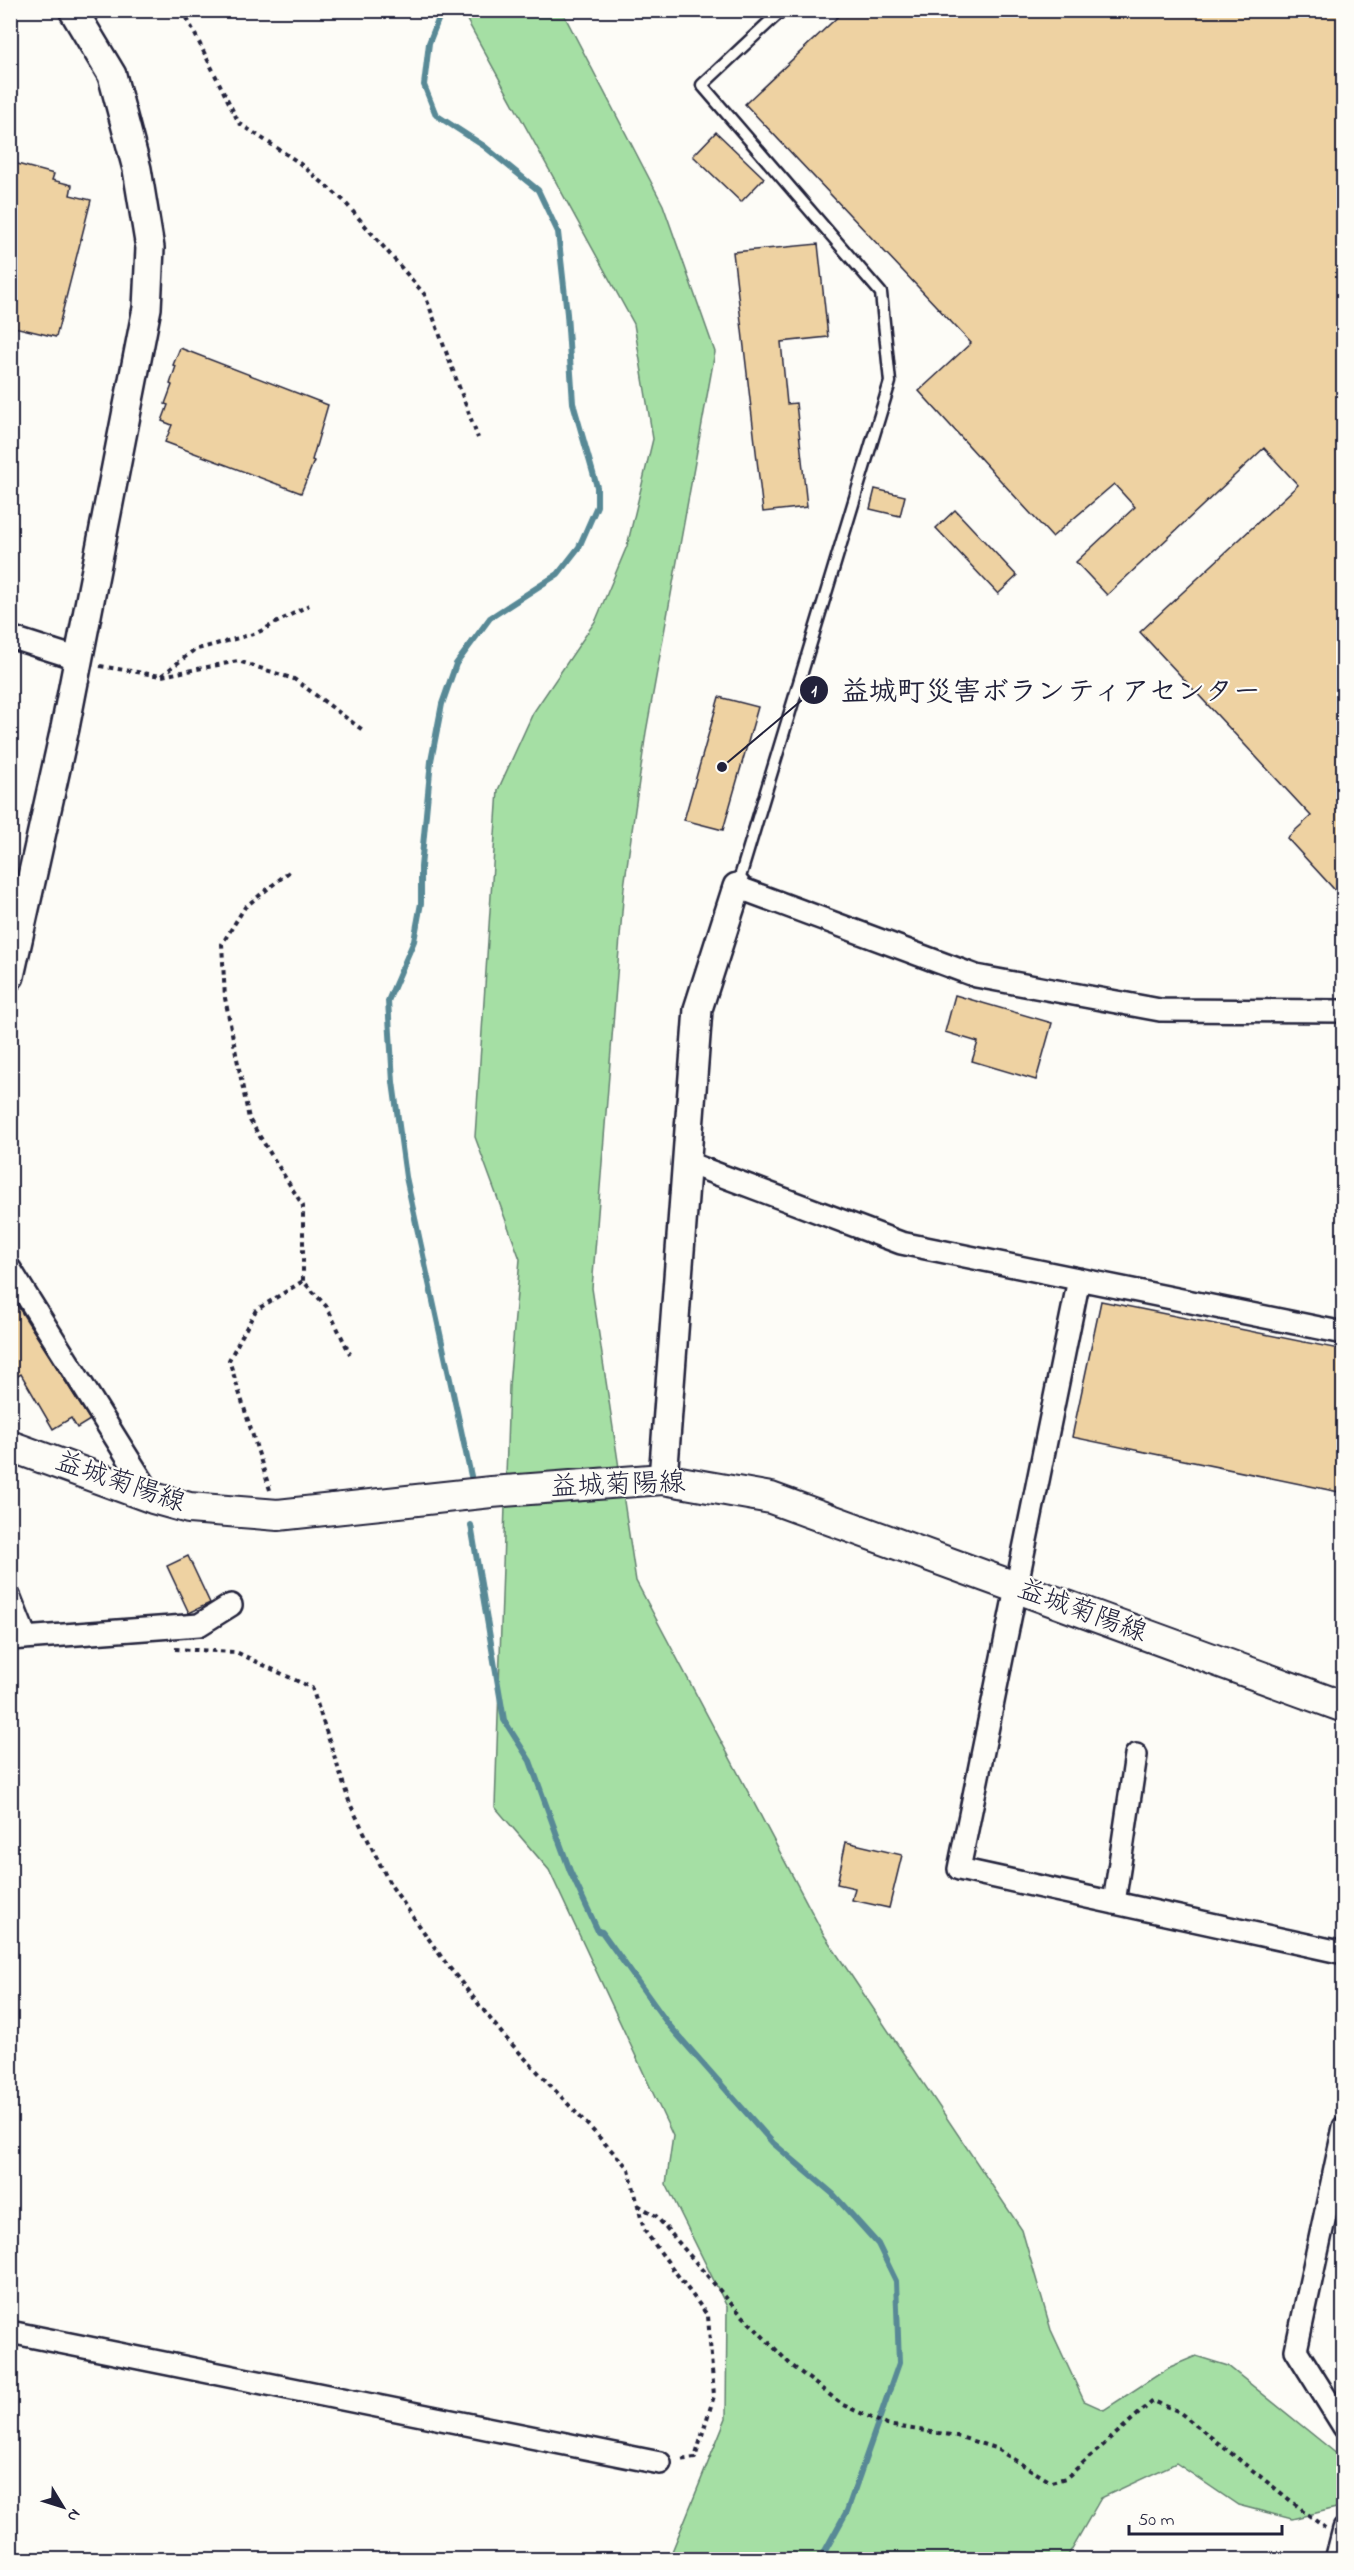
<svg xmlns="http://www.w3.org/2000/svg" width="1354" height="2570" viewBox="0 0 1354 2570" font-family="'Indie Flower','Klee One',sans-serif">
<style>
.green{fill:#a5dfa4;stroke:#648070;stroke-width:1.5}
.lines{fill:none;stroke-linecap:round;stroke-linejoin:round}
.stream{stroke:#588996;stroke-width:6}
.building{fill:#eed2a2;stroke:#22223b;stroke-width:1.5}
.service-casing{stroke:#22223b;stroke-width:15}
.minor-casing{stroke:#22223b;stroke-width:26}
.tertiary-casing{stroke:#22223b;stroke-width:32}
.secondary-casing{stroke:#22223b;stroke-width:34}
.path{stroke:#22223b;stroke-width:4;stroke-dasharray:4.5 4.5;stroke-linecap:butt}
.service{stroke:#fdfcf7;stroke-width:10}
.minor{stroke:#fdfcf7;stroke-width:21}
.tertiary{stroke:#fdfcf7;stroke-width:27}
.secondary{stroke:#fdfcf7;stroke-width:30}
.labels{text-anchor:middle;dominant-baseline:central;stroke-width:4.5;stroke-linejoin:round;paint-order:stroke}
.street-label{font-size:27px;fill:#22223b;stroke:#fdfcf7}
.leader{fill:none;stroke:#22223b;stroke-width:2}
.callout-dot{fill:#22223b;stroke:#fdfcf7;stroke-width:2}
.mark-label{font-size:18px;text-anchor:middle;font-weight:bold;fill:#fff}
.callout-label{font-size:28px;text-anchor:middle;font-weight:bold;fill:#22223b;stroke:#fdfcf7;stroke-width:4.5;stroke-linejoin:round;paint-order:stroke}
</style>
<rect width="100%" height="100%" fill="#fdfcf7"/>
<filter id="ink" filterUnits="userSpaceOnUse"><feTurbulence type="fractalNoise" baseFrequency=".0167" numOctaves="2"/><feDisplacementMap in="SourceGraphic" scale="12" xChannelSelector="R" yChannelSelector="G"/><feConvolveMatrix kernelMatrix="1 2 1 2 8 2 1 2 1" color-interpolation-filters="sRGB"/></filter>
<g filter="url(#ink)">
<path class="green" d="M462,11H562L663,205L715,352L646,732L624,887L592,1288L636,1581L824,1935L1022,2230L1051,2330L1084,2401L1104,2410L1170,2367L1196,2356L1228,2366L1343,2459V2500L1340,2507L1292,2519L1238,2505L1176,2463L1101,2498L1066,2559H669L726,2418L727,2307L666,2184L673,2136L549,1870L495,1807L509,1386L520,1259L475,1137L498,790L533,713L596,620L627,546L653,439L634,324Z"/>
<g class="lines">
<path class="stream" d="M442,10L429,43L424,85L436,115L484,146L538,190L558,232L567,314L573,403L597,487V506L579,547L558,574L490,618L456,664L442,704L431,761L421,867V903L414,941L388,1001L393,1082L406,1177L471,1476
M471,1525L504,1720L530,1761L570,1871L598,1931L602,1932L668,2024L773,2143L833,2194L878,2244L896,2281L899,2363L847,2511L820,2560"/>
</g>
<path class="building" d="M845,10H1344V900L1287,838L1311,816L1140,632L1298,485L1264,448L1107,595L1076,562L1135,507L1114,484L1052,537L919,391L971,343L745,104Z
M716,132L764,178L741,202L693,156Z
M10,162L54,174L52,180L72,185L70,195L91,200L56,337L10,326Z
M818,244L828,337L781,342L787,404L796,403L807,507L763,512L733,252Z
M180,348L328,405L312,460L314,461L301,493L165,442L172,425L162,421L168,405L165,404L172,385L170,384L176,366L173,365Z
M875,489L905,496L900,516L870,509Z
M955,510L1017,576L998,594L936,528Z
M719,697L758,707L723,830L684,820Z
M955,995L1052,1023L1036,1080L972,1061L978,1042L945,1032Z
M10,1294L90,1420L77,1428L71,1418L53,1429L21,1374L10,1381Z
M1101,1301L1344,1350V1493L1072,1437Z
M188,1556L210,1603L189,1613L167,1566Z
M846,1842L902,1855L889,1908L852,1900L855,1888L837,1884Z"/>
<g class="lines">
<g class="service-casing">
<path id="service" d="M737,887L890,382L881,293L702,85L782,10"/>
</g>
<g class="minor-casing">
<path id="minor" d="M10,637L79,659
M737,887L976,976L1160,1010L1344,1011
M688,1163L901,1243L1344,1333
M10,1269L153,1498
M1079,1279L959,1869L1344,1953
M10,1598L26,1638
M10,1639L199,1625L231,1605
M1114,1903L1136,1755
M1344,2127L1296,2350L1344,2427
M10,2332L660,2463
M1336,2560L1344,2529"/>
</g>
<g class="tertiary-casing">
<path id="tertiary" d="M10,976L65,728L147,308L150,248L137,169L112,75L73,10
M663,1479L698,1009L737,887"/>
</g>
<g class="secondary-casing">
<path id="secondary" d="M10,1446L153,1498L189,1508L278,1515L491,1492L663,1479L771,1498L1344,1707"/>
</g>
<path class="path" d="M183,10L239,123L298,162L343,200L425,295L478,438
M100,666L161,676L194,650L257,633L309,605
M162,676L238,661L294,679L364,731
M289,872L245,907L222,944L225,998L249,1119L303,1206V1281L327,1307L350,1354
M270,1490L229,1360L256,1310L303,1281
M175,1649L236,1652L312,1688L350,1804L390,1884L445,1962L504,2036L629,2169L644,2230L708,2316L714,2396L695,2458L679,2460
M638,2205L656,2216L734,2307L791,2365L843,2405L887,2425L957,2436L995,2448L1051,2482L1066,2478L1153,2401L1178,2411L1325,2528"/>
<use href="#service" class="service"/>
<use href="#minor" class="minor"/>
<use href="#tertiary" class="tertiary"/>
<use href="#secondary" class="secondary"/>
</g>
</g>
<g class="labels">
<g class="street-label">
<text transform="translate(120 1483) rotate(19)">益城菊陽線</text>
<text transform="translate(618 1486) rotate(-2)">益城菊陽線</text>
<text transform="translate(1082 1612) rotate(20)">益城菊陽線</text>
</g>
</g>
<path class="leader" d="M722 767L814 690"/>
<g class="callout-dot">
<circle cx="722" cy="767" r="6"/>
<circle cx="814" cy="690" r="15"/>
</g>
<g class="mark-label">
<text x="814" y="696">1</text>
</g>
<g class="callout-label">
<text x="1051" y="700">益城町災害ボランティアセンター</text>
</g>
<rect width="1354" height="2570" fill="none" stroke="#fdfcf7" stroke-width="36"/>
<rect x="18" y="18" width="1318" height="2534" fill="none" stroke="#22223b" stroke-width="2" filter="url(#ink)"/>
<g transform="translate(63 2507) rotate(128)" stroke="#fdfcf7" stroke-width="4.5" paint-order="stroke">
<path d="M0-4.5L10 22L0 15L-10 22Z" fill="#22223b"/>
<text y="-9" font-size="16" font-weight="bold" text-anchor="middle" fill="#22223b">N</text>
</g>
<path d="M1129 2525v9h153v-9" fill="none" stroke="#22223b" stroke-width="3"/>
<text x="1138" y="2525" font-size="18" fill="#22223b" stroke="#fdfcf7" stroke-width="4.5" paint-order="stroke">50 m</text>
</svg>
